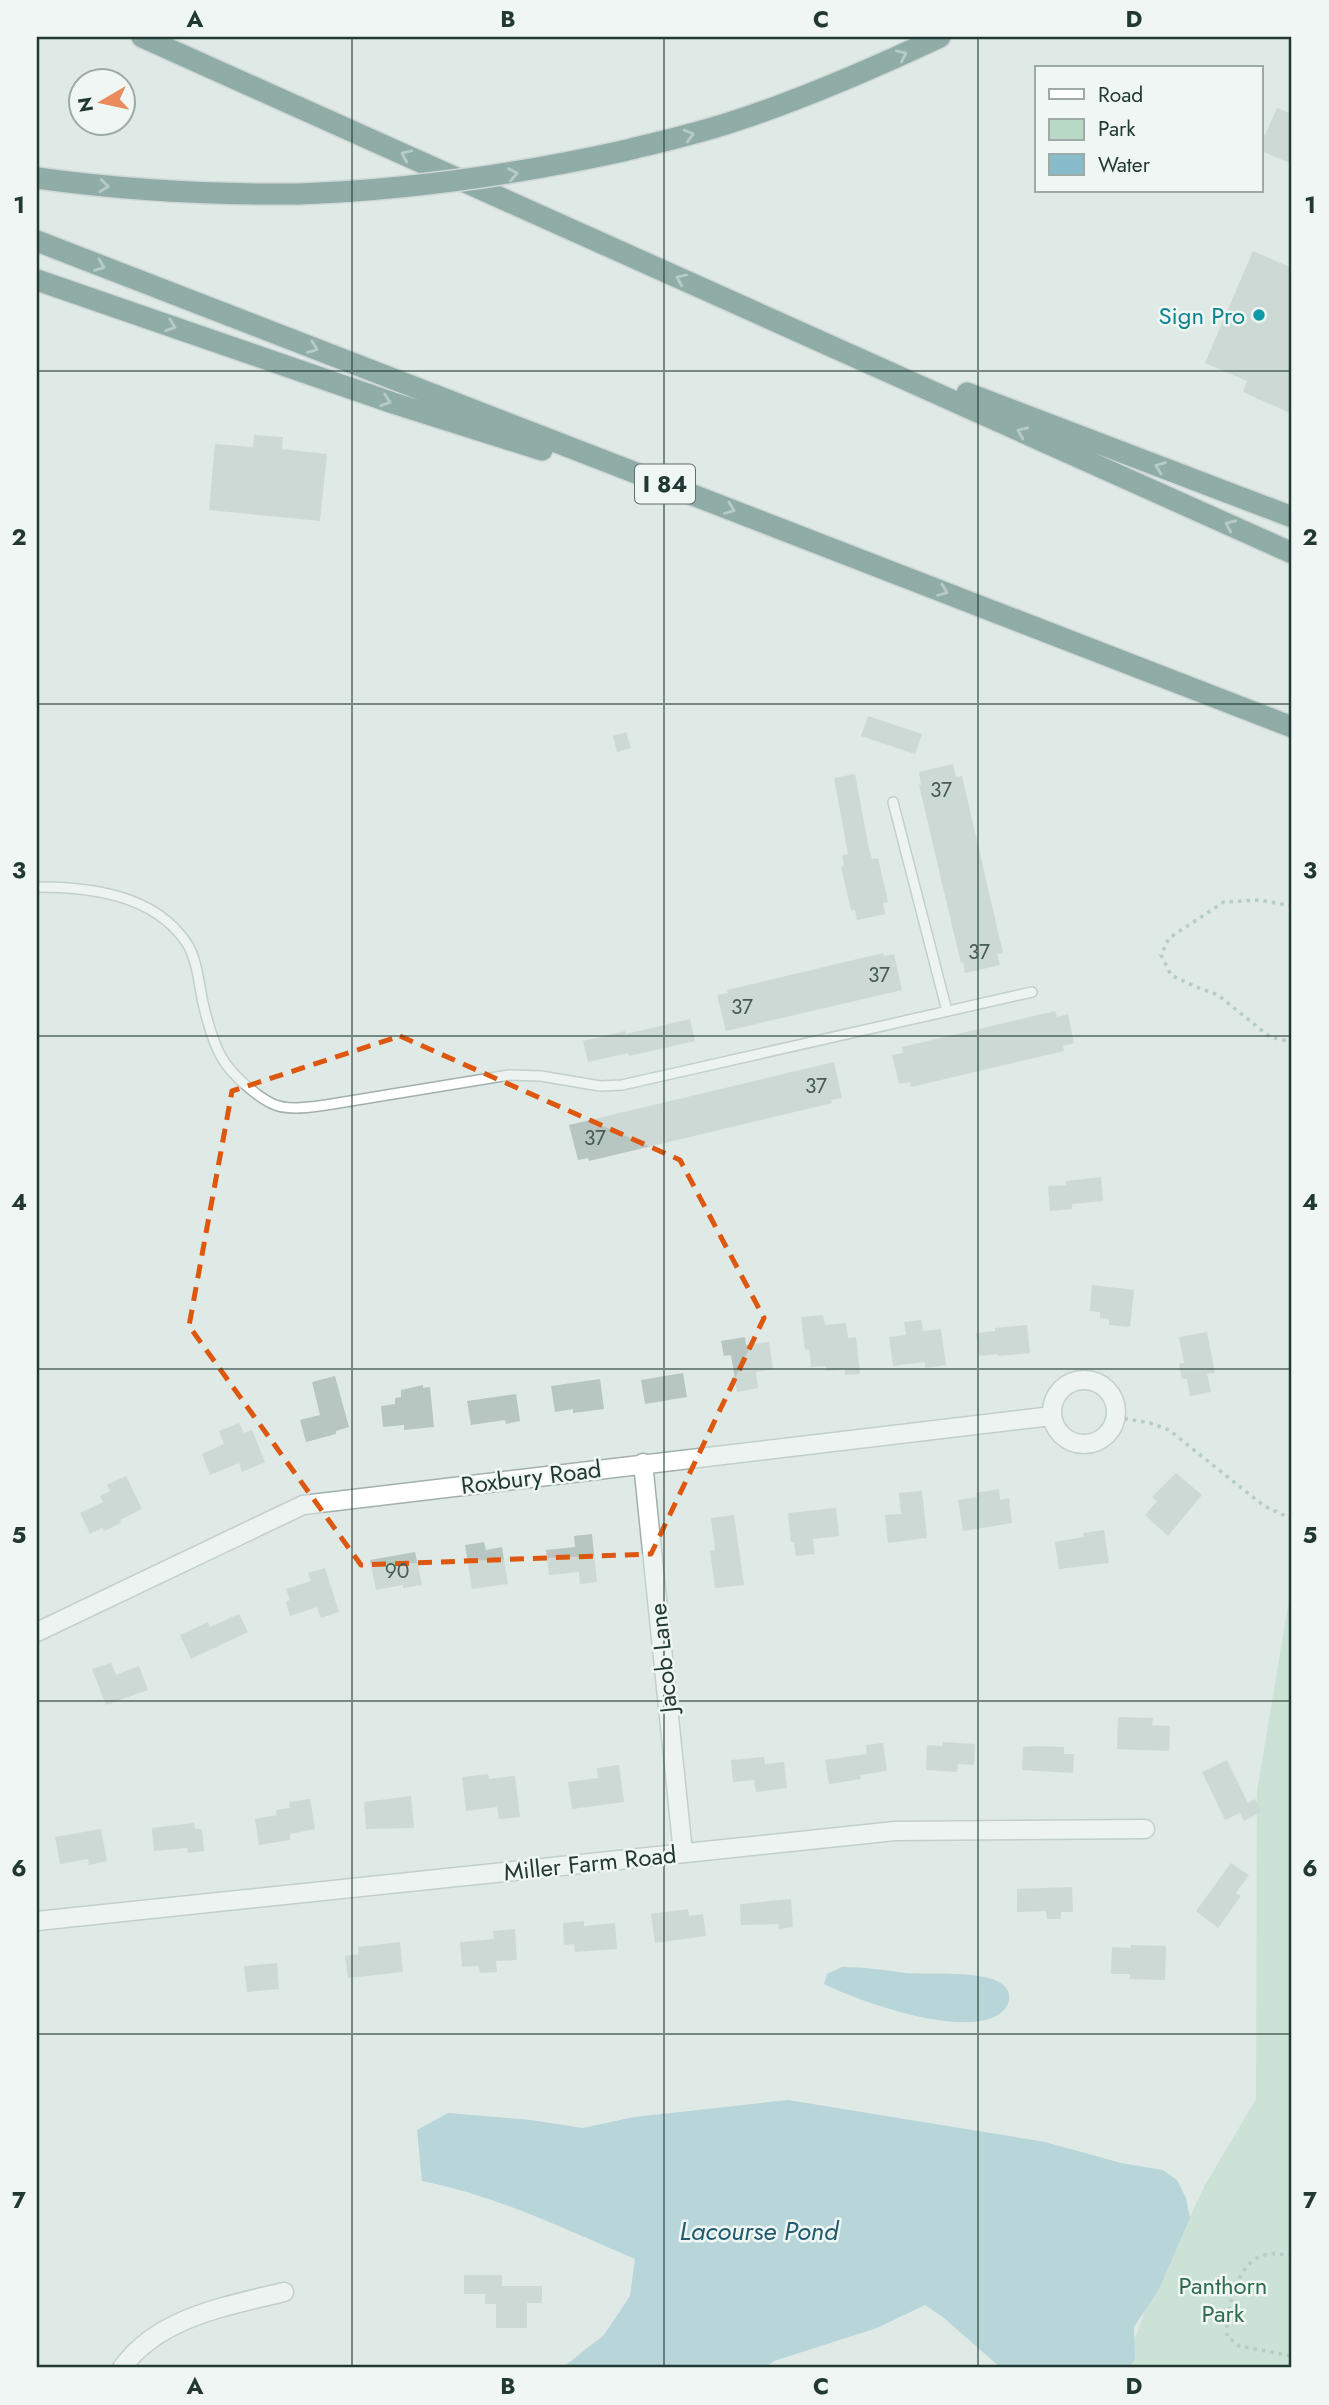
<svg xmlns="http://www.w3.org/2000/svg" width="1329" height="2405" viewBox="0 0 1329 2405" font-family="Jost,sans-serif">
<style>
.green{fill:#b8d9c4}
.water{fill:#89bccb}
.building{fill:#b7c6c1}
.lines{fill:none;stroke-linecap:round;stroke-linejoin:round}
.service-casing{stroke:#a2b0ac;stroke-width:12}
.minor-casing{stroke:#a2b0ac;stroke-width:21}
.motorway-casing{stroke:#bcc3c2;stroke-width:24}
.path{stroke:#81aba1;stroke-width:3.5;stroke-dasharray:3.5 5;stroke-linecap:butt}
.service{stroke:#fff;stroke-width:9}
.minor{stroke:#fff;stroke-width:18}
.motorway{stroke:#2f625c;stroke-width:21}
.motorway-bridge-casing{stroke:#bcc3c2;stroke-width:24;stroke-linecap:butt}
.motorway-bridge{stroke:#2f625c;stroke-width:21}
.oneway{stroke:#85a5a0}
.marked{fill:none;stroke:#de570e;stroke-width:5;stroke-dasharray:14 9;stroke-linejoin:round}
.grid{fill:none;stroke:#213833;stroke-width:2;stroke-opacity:0.55}
.culture-dot{fill:#0f9aa8;stroke:#eff6f3;stroke-width:2.5}
.labels{text-anchor:middle;dominant-baseline:central;stroke-width:5;stroke-linejoin:round;paint-order:stroke}
.number-label{font-size:21px;fill:#465c56}
.shield{fill:#eff6f3;stroke:#5f716d;stroke-width:2}
.shield-label{font-size:23px;font-weight:bold;fill:#213833}
.culture-label{font-size:24px;fill:#0d838f;stroke:#eff6f3;text-anchor:end}
.street-label{font-size:24px;fill:#213833;stroke:#eff6f3}
.park-label{font-size:24px;fill:#2e6c4b;stroke:#eff6f3}
.water-label{font-size:26px;font-style:italic;fill:#205b6f;stroke:#eff6f3}
.neatline{fill:none;stroke:#213833;stroke-width:2.5}
.grid-label{font-size:23px;text-anchor:middle;font-weight:bold;fill:#213833}
</style>
<rect width="100%" height="100%" fill="#dfe9e5"/>
<path class="green" d="M1292,1581V2368H1120L1138,2331L1158,2271L1172,2253L1205,2185L1256,2099L1257,1791Z"/>
<path class="water" d="M842,1967C864,1967 884,1970 906,1973C927,1975 999,1968 1008,1991C1011,1998 1008,2006 1003,2011C971,2042 858,2001 824,1984L827,1974Z
M788,2100L1045,2142L1121,2163L1163,2170L1177,2180L1186,2198L1190,2218L1159,2289L1134,2327L1135,2359L1129,2368H1001L944,2318L925,2305L877,2328L774,2361L764,2368H562L604,2335L630,2296L635,2259C565,2229 497,2196 422,2181L417,2130L448,2113L531,2120L583,2128L634,2117Z"/>
<path class="building" d="M1277,108L1292,114V164L1261,151V133L1265,135Z
M1253,251L1292,268V414L1243,392L1247,381L1205,363Z
M254,435L283,437L282,449L327,454L320,521L209,510L215,444L253,447Z
M868,716L922,734L915,754L861,736Z
M626,732L631,748L617,752L613,736Z
M953,764L956,777L962,776L1003,953L997,954L1000,965L965,973L963,962L961,963L950,917L919,785H921L919,772Z
M855,774L869,849L872,859L878,858L888,902L883,903L885,914L857,920L855,910H851L841,867L844,866L842,855L848,854L834,778Z
M883,953L884,956L894,954L902,990L726,1031L717,995L728,993L727,990Z
M1055,1011L1057,1017L1068,1014L1074,1043L1063,1046L1064,1051L911,1087L910,1082L899,1084L892,1055L903,1053L902,1047Z
M690,1019L695,1041L629,1056L628,1053L588,1062L583,1041L625,1031L626,1034Z
M834,1062L842,1098L831,1100L832,1103L589,1161L588,1158L578,1160L569,1125Z
M1101,1177L1103,1201L1072,1204V1209L1050,1211L1048,1186L1066,1185V1181Z
M1092,1285L1134,1290L1130,1327L1109,1325V1319L1100,1318V1312L1090,1311Z
M823,1315L825,1325L846,1323L848,1338L856,1337L860,1374L845,1375V1369L826,1371V1366L811,1367L809,1349L805,1350L801,1317Z
M921,1320L923,1331L941,1329L946,1365L925,1368V1362L893,1366L889,1337L906,1335L904,1322Z
M1027,1325L1030,1353L998,1356V1354L979,1356L976,1333L995,1331V1328Z
M1207,1332L1215,1373L1207,1374L1211,1392L1190,1396L1187,1379H1182L1179,1364L1184,1363L1179,1337Z
M745,1337L746,1345L769,1342L773,1369L756,1372L758,1388L737,1392L731,1355L724,1356L721,1341Z
M683,1373L687,1397L645,1404L641,1380Z
M335,1376L349,1427L336,1431V1434L306,1442L300,1420L320,1415L312,1382Z
M600,1379L604,1409L573,1413V1409L555,1412L551,1386Z
M423,1385V1388L430,1387L434,1427L404,1430V1425L383,1427L381,1406L395,1404V1398L401,1397V1390Z
M516,1394L520,1421L506,1424L505,1420L471,1425L467,1401Z
M239,1423L244,1433L252,1430L265,1462L242,1472L239,1463L210,1475L202,1454L224,1444L219,1431Z
M1176,1473L1202,1495L1168,1536L1145,1515L1157,1501L1152,1497Z
M126,1476L142,1509L120,1520L121,1523L104,1531L102,1528L90,1534L80,1513L103,1502L100,1496L110,1491L107,1485Z
M999,1489L1000,1500L1009,1498L1012,1523L963,1531L958,1500L977,1497L976,1493Z
M922,1491L927,1538L888,1543L885,1515L901,1514L899,1493Z
M836,1508L839,1536L813,1539L815,1554L796,1556L794,1542H791L788,1513Z
M734,1515L744,1585L715,1588L710,1551L715,1550L711,1518Z
M1104,1530L1109,1563L1059,1569L1055,1542L1084,1537L1083,1533Z
M592,1534L597,1582L580,1584L579,1572L549,1575L546,1550L575,1547L574,1536Z
M484,1542L486,1550L502,1547L508,1584L472,1589L465,1545Z
M415,1552L422,1585L403,1588V1585L376,1590L370,1560Z
M325,1568L339,1612L321,1618L317,1607L290,1616L286,1602L290,1600L286,1589L311,1581L308,1573Z
M239,1614L248,1632L191,1659L180,1635L208,1622L210,1627Z
M111,1663L116,1675L139,1666L148,1690L106,1705L92,1669Z
M1118,1717L1153,1718L1152,1725L1170,1726L1169,1751L1117,1749Z
M943,1742L975,1744L974,1765L958,1764L957,1772L926,1770L927,1745L943,1746Z
M883,1743L887,1771L860,1775L861,1779L829,1784L825,1760L867,1754L866,1745Z
M1036,1746L1064,1747V1754H1074L1073,1773L1022,1770L1023,1747Z
M764,1757L765,1764L784,1762L787,1788L756,1792L754,1780L733,1782L731,1760Z
M1227,1760L1248,1803L1255,1799L1261,1812L1244,1821L1240,1813L1225,1820L1202,1772Z
M619,1765L624,1802L572,1809L568,1782L598,1778L597,1768Z
M488,1774L489,1779L515,1776L520,1817L499,1819L497,1807L466,1811L462,1777Z
M411,1796L414,1828L366,1829L364,1802Z
M310,1799L315,1829L290,1834V1840L259,1845L255,1819L277,1815L276,1810L290,1808L289,1802Z
M194,1823L195,1829H202L204,1851L188,1853L187,1848L154,1851L152,1828Z
M101,1829L107,1861L89,1865L88,1859L60,1864L55,1837Z
M1231,1863L1249,1875L1236,1893L1241,1896L1218,1928L1196,1911Z
M1072,1887L1073,1912H1061V1919H1047L1046,1911L1017,1912V1889Z
M791,1899L793,1927L779,1929L778,1924L741,1925L740,1904Z
M688,1909L689,1916L703,1914L706,1936L655,1943L651,1914Z
M584,1921V1926L615,1923L617,1949L575,1952L574,1944L564,1945L563,1923Z
M515,1929L517,1960L496,1961L497,1972L480,1973L479,1966L462,1967L460,1942L494,1939L493,1931Z
M400,1942L403,1972L348,1978L345,1956L358,1954V1947Z
M1131,1945L1166,1946L1165,1980L1130,1979V1974H1111L1112,1947L1131,1948Z
M277,1963L279,1989L247,1992L244,1966Z
M464,2275H502V2286H542V2303H527V2328H496V2304H485V2294H464Z"/>
<g class="lines">
<g class="service-casing">
<path id="service" d="M893,802L947,1011
M37,887C89,887 153,894 186,942C197,958 199,984 203,1003C207,1020 213,1043 222,1058C231,1074 257,1097 273,1104C288,1111 310,1107 326,1105L509,1075L541,1076L600,1086L622,1085L1032,992"/>
</g>
<g class="minor-casing">
<path id="minor" d="M1052 1412a32 32 0 1 1 64 0a32 32 0 1 1-64 0Z
M643,1463L683,1853
M37,1632L303,1505L1052,1416
M37,1921L895,1831L1145,1829
M122,2368C158,2317 227,2306 284,2292"/>
</g>
<g class="motorway-casing">
<path id="motorway" d="M142,37L1292,553
M623,151C659,142 696,134 732,122C803,99 872,69 940,37
M37,178C124,190 211,195 299,194
M37,241L1292,727
M37,280L393,403L542,450
M967,393L1292,517"/>
</g>
<path class="path" d="M1292,906L1259,900L1224,902L1169,938L1161,955L1171,975L1194,986L1218,995L1270,1037L1292,1042
M1116,1417L1150,1423L1169,1430L1264,1506L1292,1519
M1292,2255C1285,2255 1277,2253 1270,2254C1237,2256 1226,2310 1227,2336L1239,2346L1292,2356"/>
<use href="#service" class="service"/>
<use href="#minor" class="minor"/>
<use href="#motorway" class="motorway"/>
<g class="motorway-bridge-casing">
<path id="motorway-bridge" d="M299,194C410,190 514,175 623,151"/>
</g>
<use href="#motorway-bridge" class="motorway-bridge"/>
</g>
<defs><path id="oneway-chevron" d="M-2-3.5L2.5 0L-2 3.5" fill="none" stroke-width="1.6" stroke-linecap="round" stroke-linejoin="round" transform="scale(1.75)"/></defs>
<g class="oneway">
<use href="#oneway-chevron" transform="translate(902 55) rotate(-25)"/>
<use href="#oneway-chevron" transform="translate(689 135) rotate(-16)"/>
<use href="#oneway-chevron" transform="translate(406 155) rotate(-156)"/>
<use href="#oneway-chevron" transform="translate(513 174) rotate(-10)"/>
<use href="#oneway-chevron" transform="translate(104 186) rotate(6)"/>
<use href="#oneway-chevron" transform="translate(100 266) rotate(21)"/>
<use href="#oneway-chevron" transform="translate(681 279) rotate(-156)"/>
<use href="#oneway-chevron" transform="translate(171 326) rotate(19)"/>
<use href="#oneway-chevron" transform="translate(313 348) rotate(21)"/>
<use href="#oneway-chevron" transform="translate(386 401) rotate(19)"/>
<use href="#oneway-chevron" transform="translate(1022 432) rotate(-156)"/>
<use href="#oneway-chevron" transform="translate(1160 467) rotate(-159)"/>
<use href="#oneway-chevron" transform="translate(730 509) rotate(21)"/>
<use href="#oneway-chevron" transform="translate(1230 525) rotate(-156)"/>
<use href="#oneway-chevron" transform="translate(943 591) rotate(21)"/>
</g>
<path d="M0 0H1329V2405H0ZM400,1036L680,1160L764,1318L651,1554L361,1565L189,1326L232,1091Z" fill="#dfe9e5" fill-opacity=".55" fill-rule="evenodd"/>
<path class="marked" d="M400,1036L680,1160L764,1318L651,1554L361,1565L189,1326L232,1091Z"/>
<path class="grid" d="M352,37V2368M664,37V2368M978,37V2368M37,371H1292M37,704H1292M37,1036H1292M37,1369H1292M37,1701H1292M37,2034H1292"/>
<circle class="culture-dot" cx="1259" cy="315" r="7"/>
<g class="labels">
<g class="number-label">
<text x="941" y="790">37</text>
<text x="979" y="952">37</text>
<text x="879" y="975">37</text>
<text x="742" y="1007">37</text>
<text x="816" y="1086">37</text>
<text x="595" y="1138">37</text>
<text x="397" y="1571">90</text>
</g>
<rect class="shield" x="635" y="464.5" width="60" height="39" rx="5"/>
<g class="shield-label">
<text x="665" y="484">I 84</text>
</g>
<g class="culture-label">
<text x="1245" y="315">Sign Pro</text>
</g>
<g class="street-label">
<text transform="translate(531 1477) rotate(-7)">Roxbury Road</text>
<text transform="translate(663 1658) rotate(-96)">Jacob Lane</text>
<text transform="translate(590 1863) rotate(-6)">Miller Farm Road</text>
</g>
<g class="park-label">
<text x="1223" y="2285">Panthorn<tspan x="1223" dy="28">Park</tspan></text>
</g>
<g class="water-label">
<text x="759" y="2231">Lacourse Pond</text>
</g>
</g>
<rect width="1329" height="2405" fill="none" stroke="#eff6f3" stroke-width="77"/>
<rect x="1035" y="66" width="228" height="126" fill="#eff6f3" stroke="#9daaa6" stroke-width="2"/>
<rect x="1049" y="89" width="35" height="10" fill="#ffffff" stroke="#9daaa6" stroke-width="2"/>
<text x="1098" y="102" font-size="21" fill="#213833">Road</text>
<rect x="1049" y="119" width="35" height="21" fill="#b8d9c4" stroke="#9daaa6" stroke-width="2"/>
<text x="1098" y="136" font-size="21" fill="#213833">Park</text>
<rect x="1049" y="154" width="35" height="21" fill="#89bccb" stroke="#9daaa6" stroke-width="2"/>
<text x="1098" y="172" font-size="21" fill="#213833">Water</text>
<g transform="translate(102 102) rotate(261)"><circle r="33" fill="#eff6f3" stroke="#9daaa6" stroke-width="2"/>
<path d="M0-5L12 26L0 18L-12 26Z" fill="#e98b5d"/>
<text y="-10" font-size="19" font-weight="bold" text-anchor="middle" fill="#213833">N</text>
</g>
<rect x="38" y="38" width="1252" height="2328" class="neatline"/>
<g class="grid-label">
<text x="195" y="27">A</text>
<text x="508" y="27">B</text>
<text x="821" y="27">C</text>
<text x="1134" y="27">D</text>
<text x="19" y="213">1</text>
<text x="1310" y="213">1</text>
<text x="19" y="545">2</text>
<text x="1310" y="545">2</text>
<text x="19" y="878">3</text>
<text x="1310" y="878">3</text>
<text x="19" y="1210">4</text>
<text x="1310" y="1210">4</text>
<text x="19" y="1543">5</text>
<text x="1310" y="1543">5</text>
<text x="19" y="1876">6</text>
<text x="1310" y="1876">6</text>
<text x="19" y="2208">7</text>
<text x="1310" y="2208">7</text>
<text x="195" y="2394">A</text>
<text x="508" y="2394">B</text>
<text x="821" y="2394">C</text>
<text x="1134" y="2394">D</text>
</g>
</svg>
